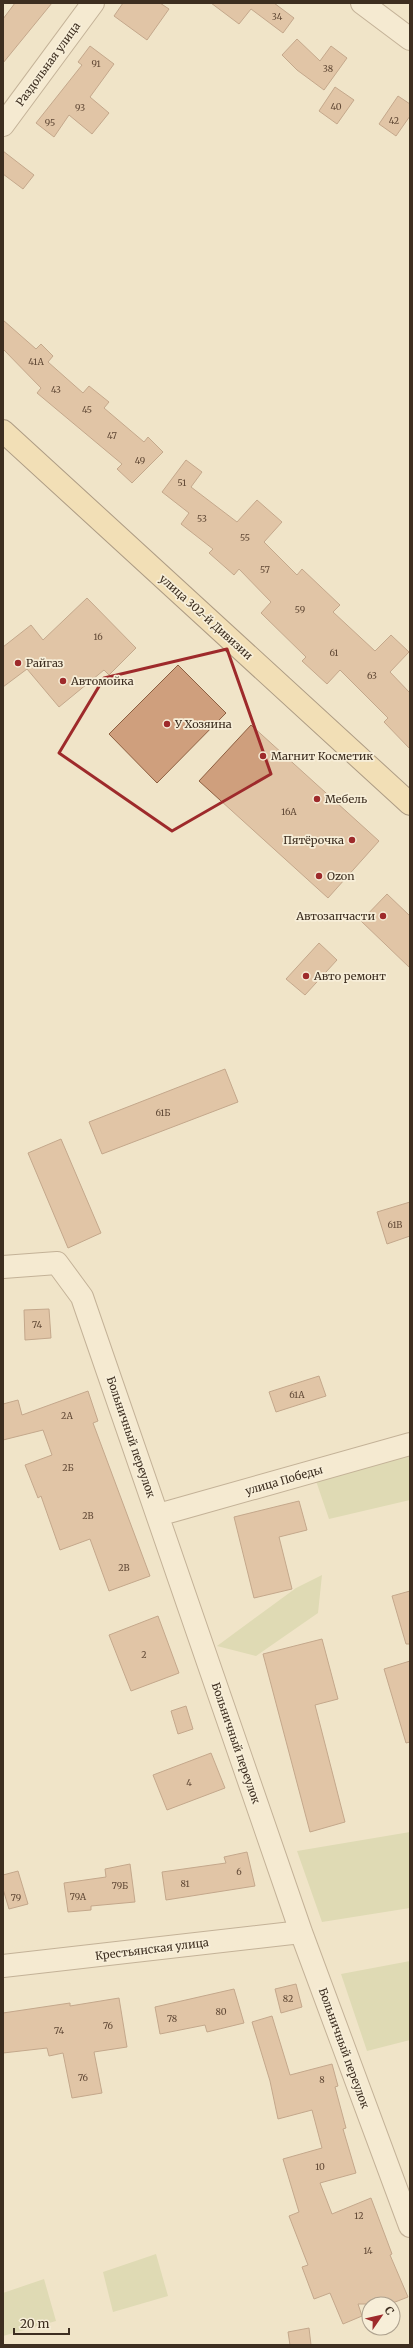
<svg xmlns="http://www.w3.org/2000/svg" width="413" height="2348" viewBox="0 0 413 2348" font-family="Merriweather,serif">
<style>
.green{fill:#c9cf9b}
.building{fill:#cf9f7d;stroke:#8d5f41}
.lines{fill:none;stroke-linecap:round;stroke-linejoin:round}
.minor-casing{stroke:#8d765c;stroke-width:24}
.major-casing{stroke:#5b4430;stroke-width:24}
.minor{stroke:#faf1dc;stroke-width:22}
.major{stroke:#f3d9a0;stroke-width:22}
.marked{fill:none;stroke:#9e2a2b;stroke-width:3;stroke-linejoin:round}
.poi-dot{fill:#9e2a2b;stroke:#f7eed8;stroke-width:1.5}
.labels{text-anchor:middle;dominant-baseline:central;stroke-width:3.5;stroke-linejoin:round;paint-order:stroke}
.number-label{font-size:9px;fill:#624a37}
.street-label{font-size:11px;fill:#3d2e20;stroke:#f7eed8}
.poi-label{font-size:11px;fill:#3d2e20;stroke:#f7eed8;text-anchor:start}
</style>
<rect width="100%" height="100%" fill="#f0e4c8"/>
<path class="green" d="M410,1451V1500L329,1519L315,1478Z
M322,1575L318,1613L256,1656L217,1646L296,1588Z
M410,1832V1908L322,1922L297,1851Z
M410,1961V2040L367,2051L341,1974Z
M156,2254L168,2296L113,2312L103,2272Z
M44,2279L56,2321L3,2336V2293Z"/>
<path class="building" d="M15,3H52L3,63V19Z
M123,3H160L169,9L147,40L114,16Z
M211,3H274L294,18L283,33L251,9L239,24Z
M297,39L320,61L331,46L347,58L324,90L297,70L282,55Z
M90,46L114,64L90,97L109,113L92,134L69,115L54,137L36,123L82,65L78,62Z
M335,87L354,100L337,124L319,111Z
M398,96L410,104V116L396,136L379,124Z
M3,151L34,175L23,189L3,174Z
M3,320L36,349L41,344L53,356L48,362L83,393L89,386L109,402L104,408L144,442L148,437L163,452L132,483L117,469L122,464L37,393L41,388L3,349Z
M186,460L202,472L191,487L237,522L257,500L282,522L264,542L297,575L302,569L340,605L333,612L375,651L391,635L409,652L390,672L410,693V749L384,722L388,718L340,670L327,684L302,661L306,657L261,613L271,602L239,569L234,575L209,553L213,549L181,524L189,513L162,492Z
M87,598L136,648L109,675L104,670L59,707L27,669L3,687V647L31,625L43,640Z
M178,665L226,713L157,783L109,734Z
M251,725L379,841L328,898L199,781Z
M387,894L410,916V968L361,921Z
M319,943L337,960L305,995L286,979Z
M225,1069L238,1102L102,1154L89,1122Z
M61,1139L101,1233L68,1248L28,1153Z
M410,1202V1236L387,1244L377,1212Z
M49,1309L51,1338L25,1340L24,1310Z
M319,1376L326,1396L276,1412L269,1392Z
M88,1391L98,1421L93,1423L150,1576L109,1591L90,1539L60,1550L41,1496L38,1498L25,1465L52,1455L43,1430L3,1440V1404L18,1400L22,1415Z
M299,1501L307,1530L279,1537L292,1589L254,1598L234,1517Z
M410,1591V1644H406L392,1596Z
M158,1616L179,1673L131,1691L109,1635Z
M322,1639L338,1699L315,1705L345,1822L310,1832L263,1654Z
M410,1661V1742L406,1743L384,1669Z
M186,1706L193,1729L178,1734L171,1711Z
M211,1753L225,1788L167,1810L153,1775Z
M247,1852L255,1886L166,1900L162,1872L226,1863L224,1857Z
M130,1864L135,1902L91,1906V1910L68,1912L64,1883L106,1877L105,1869Z
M18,1871L28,1904L9,1909L3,1889V1875Z
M296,1984L302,2007L281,2013L275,1989Z
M234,1989L244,2023L207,2032L205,2025L160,2034L155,2007Z
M119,1998L127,2047L94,2052L102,2093L72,2098L63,2053L49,2056L47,2048L3,2053V2013L70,2003V2006Z
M272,2016L290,2075L332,2064L338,2086L335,2087L346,2128L343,2129L356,2173L320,2183L332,2214L371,2198L392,2254L390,2255L408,2297L390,2304H358L362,2316L343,2324L330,2293L314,2299L302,2267L308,2265L289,2216L299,2212L283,2159L322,2148L312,2110L278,2119L270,2081L252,2022Z
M309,2328L311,2345H290L288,2332Z"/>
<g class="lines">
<g class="minor-casing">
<path id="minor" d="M362,3L410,39
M3,125L93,3
M3,1267L57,1263L82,1297L301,1932L410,2226
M158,1515L410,1444
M3,1966L301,1932"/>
</g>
<g class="major-casing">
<path id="major" d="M3,431L410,804"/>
</g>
<use href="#minor" class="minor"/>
<use href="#major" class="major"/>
</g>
<path d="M0 0H413V2348H0ZM227,649L271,774L172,831L59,753L104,678Z" fill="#f0e4c8" fill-opacity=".55" fill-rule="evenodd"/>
<path class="marked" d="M227,649L271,774L172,831L59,753L104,678Z"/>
<g class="poi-dot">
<circle cx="18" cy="663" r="4"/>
<circle cx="63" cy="681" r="4"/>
<circle cx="167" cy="724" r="4"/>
<circle cx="263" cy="756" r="4"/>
<circle cx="317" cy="799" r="4"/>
<circle cx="352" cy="840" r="4"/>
<circle cx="319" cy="876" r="4"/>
<circle cx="383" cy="916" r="4"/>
<circle cx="306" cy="976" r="4"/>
</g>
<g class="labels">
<g class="number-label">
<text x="277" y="16">34</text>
<text x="96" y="63">91</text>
<text x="328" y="68">38</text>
<text x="336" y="106">40</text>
<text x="80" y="107">93</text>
<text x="394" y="120">42</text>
<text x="50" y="122">95</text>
<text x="36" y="361">41А</text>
<text x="56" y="389">43</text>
<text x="87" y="409">45</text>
<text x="112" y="435">47</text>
<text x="140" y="460">49</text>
<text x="182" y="482">51</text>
<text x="202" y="518">53</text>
<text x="245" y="537">55</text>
<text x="265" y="569">57</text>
<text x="300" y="609">59</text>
<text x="98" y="636">16</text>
<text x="334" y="652">61</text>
<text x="372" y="675">63</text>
<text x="289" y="811">16А</text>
<text x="163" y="1112">61Б</text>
<text x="395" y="1224">61В</text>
<text x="37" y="1324">74</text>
<text x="297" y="1394">61А</text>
<text x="67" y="1415">2А</text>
<text x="68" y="1467">2Б</text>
<text x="88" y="1515">2В</text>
<text x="124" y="1567">2В</text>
<text x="144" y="1654">2</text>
<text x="189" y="1782">4</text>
<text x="239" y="1871">6</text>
<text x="185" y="1883">81</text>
<text x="120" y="1885">79Б</text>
<text x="78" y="1896">79А</text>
<text x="16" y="1897">79</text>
<text x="288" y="1998">82</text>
<text x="221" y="2011">80</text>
<text x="172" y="2018">78</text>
<text x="108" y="2025">76</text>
<text x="59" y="2030">74</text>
<text x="83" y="2077">76</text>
<text x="322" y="2079">8</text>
<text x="320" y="2166">10</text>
<text x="359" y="2215">12</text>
<text x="368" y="2250">14</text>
</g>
<g class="street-label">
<text transform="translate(48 64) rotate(-54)">Раздольная улица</text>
<text transform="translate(206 617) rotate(42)">улица 302-й Дивизии</text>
<text transform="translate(131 1437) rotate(71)">Больничный переулок</text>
<text transform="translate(284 1480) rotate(-16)">улица Победы</text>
<text transform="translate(236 1743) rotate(71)">Больничный переулок</text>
<text transform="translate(152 1949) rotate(-7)">Крестьянская улица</text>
<text transform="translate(344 2048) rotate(70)">Больничный переулок</text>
</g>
<g class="poi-label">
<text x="26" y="663">Райгаз</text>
<text x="71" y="681">Автомойка</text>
<text x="175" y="724">У Хозяина</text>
<text x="271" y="756">Магнит Косметик</text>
<text x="325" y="799">Мебель</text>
<text x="344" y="840" text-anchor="end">Пятёрочка</text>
<text x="327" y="876">Ozon</text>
<text x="375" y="916" text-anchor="end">Автозапчасти</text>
<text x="314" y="976">Авто ремонт</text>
</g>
</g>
<rect width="413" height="2348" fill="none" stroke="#3d2e20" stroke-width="8"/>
<g transform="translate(381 2316) rotate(56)"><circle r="19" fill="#f7eed8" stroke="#ada18e"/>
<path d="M0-3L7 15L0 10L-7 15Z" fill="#9e2a2b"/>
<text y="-6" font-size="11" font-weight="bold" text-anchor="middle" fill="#3d2e20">С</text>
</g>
<path d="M14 2328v6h55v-6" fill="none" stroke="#3d2e20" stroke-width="2"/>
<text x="20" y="2328" font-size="12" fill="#3d2e20" stroke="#f7eed8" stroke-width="3" paint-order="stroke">20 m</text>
</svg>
